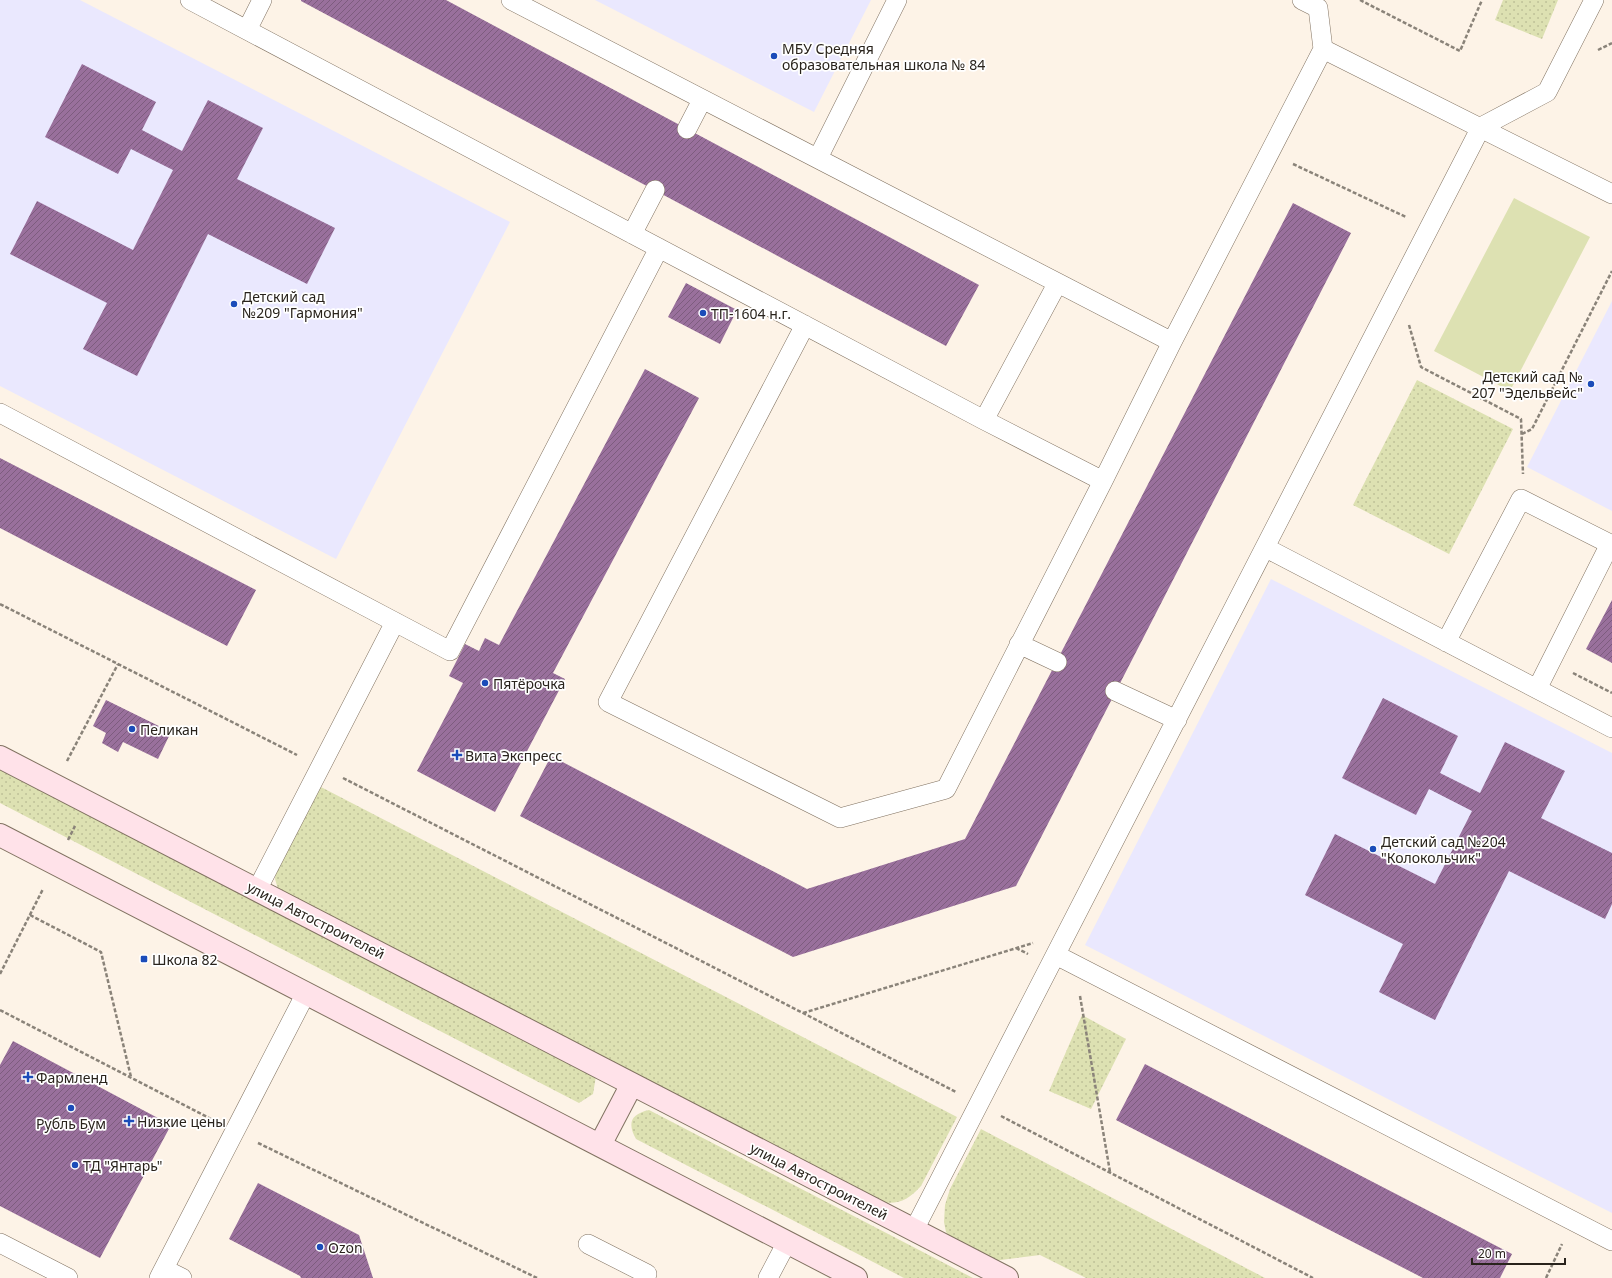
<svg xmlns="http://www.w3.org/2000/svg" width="1612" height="1278" viewBox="0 0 1612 1278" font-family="'Noto Sans',sans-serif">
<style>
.education{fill:#eae8fe}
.grass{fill:url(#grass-dots)}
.pitch{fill:#dde1b2}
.building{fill:url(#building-hatch)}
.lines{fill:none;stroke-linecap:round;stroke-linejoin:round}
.lane-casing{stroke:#817261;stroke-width:20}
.secondary-casing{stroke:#817261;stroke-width:24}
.path{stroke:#8a8379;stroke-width:2.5;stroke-dasharray:4 2;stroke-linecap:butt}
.lane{stroke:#fff;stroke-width:19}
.secondary{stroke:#ffe2e9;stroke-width:22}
.poi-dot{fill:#1b4cb9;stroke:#fff;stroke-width:1.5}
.labels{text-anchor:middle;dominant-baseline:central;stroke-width:3.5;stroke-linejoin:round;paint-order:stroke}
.poi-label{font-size:14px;fill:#29231c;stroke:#fff;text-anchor:start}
.street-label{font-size:14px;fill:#29231c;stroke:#fff}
</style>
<defs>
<pattern id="grass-dots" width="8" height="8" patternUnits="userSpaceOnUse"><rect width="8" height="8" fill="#dde1b2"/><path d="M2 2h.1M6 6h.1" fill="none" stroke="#bec198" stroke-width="1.8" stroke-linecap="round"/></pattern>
<pattern id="building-hatch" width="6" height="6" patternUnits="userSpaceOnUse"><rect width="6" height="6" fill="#99709c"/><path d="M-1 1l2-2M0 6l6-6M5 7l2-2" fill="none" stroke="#7d5c7e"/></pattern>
</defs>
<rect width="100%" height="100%" fill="#fdf3e7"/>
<path class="education" d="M0,0H80L510,222L336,559L0,386Z
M595,0H871L814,112Z
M1612,301V511L1527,467Z
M1271,579L1612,753V1213L1085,945Z"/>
<path class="grass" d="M1503,0H1558L1542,39L1495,20Z
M1417,380L1513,429L1449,554L1353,505Z
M0,767L596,1076L593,1094L579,1103L0,803Z
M319,786L957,1117L921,1186C908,1200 899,1205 880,1202L278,889L275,879L276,869Z
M1082,1015L1126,1039L1091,1109L1049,1091Z
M649,1110L973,1278H904L636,1139C627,1123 631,1114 649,1110Z
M981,1129L1265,1278H1086L1040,1255L993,1261L953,1241L946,1232L944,1222L945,1205L950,1189Z"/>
<path class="pitch" d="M1514,198L1590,237L1510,391L1434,351Z"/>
<path class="building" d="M301,0H446L979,285L946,346L301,1Z
M82,64L156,102L142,130L182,151L208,100L263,128L237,179L335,228L307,284L208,234L137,376L83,349L107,303L10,254L37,201L133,250L173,170L131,149L118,174L45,137Z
M1293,203L1351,233L1016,886L793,957L520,816L551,756L807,889L965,839Z
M686,283L737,310L720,344L668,317Z
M645,369L699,398L553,673L565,679L495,812L417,771L463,683L449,676L465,644L479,651L485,638L499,645Z
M0,458L256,590L227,646L0,528Z
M1612,600V663L1586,649Z
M1383,698L1458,736L1440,773L1480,793L1505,742L1565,771L1541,818L1612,853V904L1605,919L1509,871L1435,1020L1379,992L1403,944L1305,895L1335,834L1435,884L1472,811L1429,789L1416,815L1342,778Z
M106,700L171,732L158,759L123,742L118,752L102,743L106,733L93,726Z
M13,1041L171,1125L100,1258L0,1206V1065Z
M1145,1064L1512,1254L1500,1278H1423L1116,1120Z
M258,1183L359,1235L373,1278H301L300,1276L229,1239Z"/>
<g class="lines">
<g class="lane-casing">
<path id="lane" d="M190,0L984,420L1103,481
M511,0L1172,342
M247,30L262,0
M1323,49L1612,194
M687,129L702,100
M818,158L897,0
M632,234L655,190
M805,325L608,702L840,818L946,789L1103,481L1172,342L1323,49L1318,8L1302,0
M0,413L395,622
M984,420L1057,284
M1266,548L1612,728
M1446,642L1521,499L1612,545
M1019,644L1057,662
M1537,689L1610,544
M1115,691L1177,720
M257,890L395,622L450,651L659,248
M1056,955L1612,1241
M914,1230L1481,127L1547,92L1594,0
M0,1243L68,1278
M588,1244L647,1274L645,1278
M164,1269L182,1278
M159,1278L306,993
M768,1278L787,1242"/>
</g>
<g class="secondary-casing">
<path id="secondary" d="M0,757L1007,1278
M0,835L856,1278
M600,1145L632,1084"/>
</g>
<path class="path" d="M1360,0L1460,51L1482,0
M1598,50L1612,43
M1293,164L1406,217
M1409,325L1421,367L1521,419L1523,474
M1522,434L1532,429L1612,271
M0,604L297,755
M1573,673L1612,693
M67,761L118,664
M343,778L803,1013L956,1092
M68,840L75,826
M30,915L101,952L131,1077
M1016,948L1028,954
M0,974L43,889
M1080,996L1110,1172
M0,1010L211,1119
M803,1013L1033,943
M1001,1116L1313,1278
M258,1143L537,1278
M1546,1278L1562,1244"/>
<use href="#lane" class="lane"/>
<use href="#secondary" class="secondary"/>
</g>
<g class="poi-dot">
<circle cx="774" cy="56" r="4"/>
<circle cx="234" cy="304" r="4"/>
<circle cx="703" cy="313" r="4"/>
<circle cx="1591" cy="384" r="4"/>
<circle cx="485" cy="683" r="4"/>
<circle cx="132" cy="729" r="4"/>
<path d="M455 749h4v4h4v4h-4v4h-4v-4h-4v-4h4z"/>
<circle cx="1373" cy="849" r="4"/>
<rect x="140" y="955" width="8" height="8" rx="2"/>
<path d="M26 1071h4v4h4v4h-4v4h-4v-4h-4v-4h4z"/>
<circle cx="71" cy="1108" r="4"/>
<path d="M127 1115h4v4h4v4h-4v4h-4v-4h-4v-4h4z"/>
<circle cx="75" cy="1165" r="4"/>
<circle cx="320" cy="1247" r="4"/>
</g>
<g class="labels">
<g class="poi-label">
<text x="782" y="48">МБУ Средняя<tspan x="782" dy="16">образовательная школа № 84</tspan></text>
<text x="242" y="296">Детский сад<tspan x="242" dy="16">№209 "Гармония"</tspan></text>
<text x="711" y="313">ТП-1604 н.г.</text>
<text x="1583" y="376" text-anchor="end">Детский сад №<tspan x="1583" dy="16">207 "Эдельвейс"</tspan></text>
<text x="493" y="683">Пятёрочка</text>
<text x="140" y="729">Пеликан</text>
<text x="465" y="755">Вита Экспресс</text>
<text x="1381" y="841">Детский сад №204<tspan x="1381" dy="16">"Колокольчик"</tspan></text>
<text x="152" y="959">Школа 82</text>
<text x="36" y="1077">Фармленд</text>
<text x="137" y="1121">Низкие цены</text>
<text x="71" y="1123" text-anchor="middle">Рубль Бум</text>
<text x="83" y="1165">ТД "Янтарь"</text>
<text x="328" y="1247">Ozon</text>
</g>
<g class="street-label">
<text transform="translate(316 920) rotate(27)">улица Автостроителей</text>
<text transform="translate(819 1181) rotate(27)">улица Автостроителей</text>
</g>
</g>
<path d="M1472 1258v6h93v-6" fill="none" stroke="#29231c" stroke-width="2"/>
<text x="1478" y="1258" font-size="12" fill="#29231c" stroke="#ffffff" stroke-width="3" paint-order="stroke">20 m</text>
</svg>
